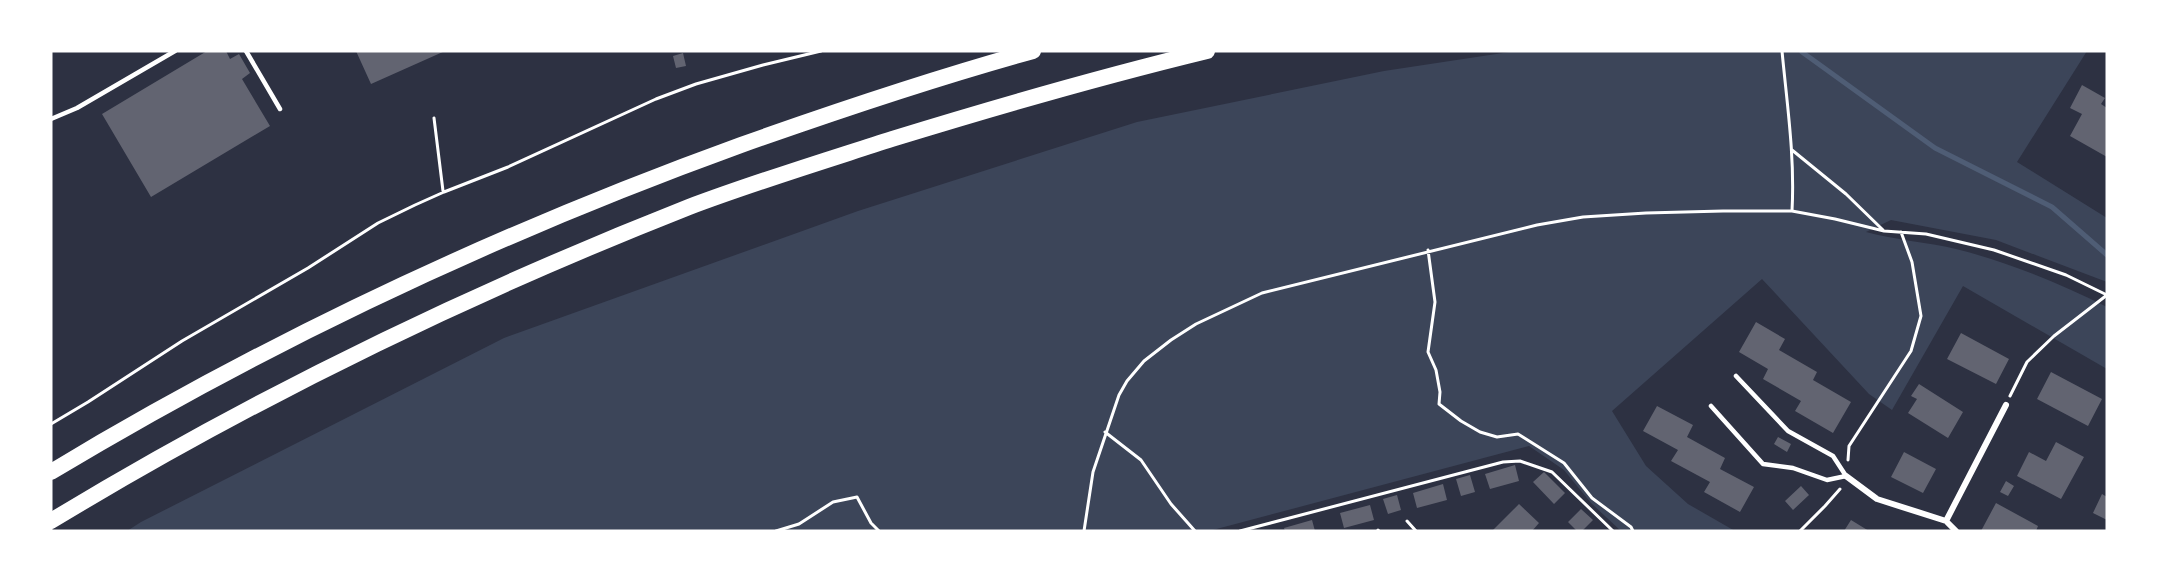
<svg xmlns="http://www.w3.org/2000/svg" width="2158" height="582" viewBox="0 0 2158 582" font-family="Cabin,sans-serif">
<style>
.green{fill:#3c4559}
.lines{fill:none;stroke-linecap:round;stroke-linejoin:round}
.stream{stroke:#4f5d75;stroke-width:5}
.building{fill:#626471}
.path{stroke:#fff;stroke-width:3}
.service{stroke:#fff;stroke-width:4.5}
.minor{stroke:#fff;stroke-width:6}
.motorway{stroke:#fff;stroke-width:16}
</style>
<rect width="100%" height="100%" fill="#2d3142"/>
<path class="green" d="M1516,51H2087L2017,162L2107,218V282L1996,240L1891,220L1866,232C1895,240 1927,242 1956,249C2008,262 2059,283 2107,307V369L1963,286L1892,410L1869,394L1762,279L1612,411L1646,466L1688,504L1735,531H1621L1591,503L1564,470L1529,446L1209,531H127L141,522L504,338L858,211L1137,122L1384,71Z"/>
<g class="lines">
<path class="stream" d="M1802,52L1935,148L2052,207L2107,255"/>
</g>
<path class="building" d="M207,51H226L230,59L239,54L250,73L242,79L270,126L151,197L102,114Z
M356,51H445L371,84Z
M683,53L686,66L676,68L673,56Z
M2082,85L2105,98L2101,104L2107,108V157L2070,136L2082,114L2070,108Z
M1756,322L1785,339L1779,350L1817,372L1813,380L1851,402L1833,433L1795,411L1801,401L1763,379L1768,369L1739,352Z
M1961,333L2009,359L1996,384L1947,359Z
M2051,372L2102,399L2088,426L2037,399Z
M1919,384L1963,412L1948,438L1908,413L1917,399L1911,396Z
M1657,406L1693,425L1687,437L1725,458L1720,469L1754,487L1740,512L1704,492L1710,482L1671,461L1678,450L1643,431Z
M1778,437L1791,444L1787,452L1774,444Z
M2056,442L2084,457L2061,499L2017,476L2029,452L2046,461Z
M1904,452L1936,469L1923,493L1891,477Z
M1515,465L1519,481L1490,489L1485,474Z
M1544,472L1565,493L1554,504L1533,482Z
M1470,475L1475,492L1461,496L1456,479Z
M2006,481L2014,486L2008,496L2000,492Z
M1443,484L1447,500L1417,508L1413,493Z
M1801,486L1809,495L1793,510L1785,501Z
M2102,494L2107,497V520L2093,513Z
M1397,495L1401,510L1388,514L1383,499Z
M1996,503L2038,526L2036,531H1981Z
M1519,504L1539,523L1532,531H1492Z
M1370,505L1374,520L1344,528L1340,513Z
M1581,509L1593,520L1582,531H1577L1568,522Z
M1312,520L1315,531H1285L1284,528Z
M1851,520L1869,531H1844Z"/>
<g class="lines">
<path class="path" d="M1782,51C1787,104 1795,157 1792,211
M434,118L443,191
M1792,150L1846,194L1883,230
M1428,250L1435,302L1428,352L1436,370L1440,392L1439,404L1461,421L1480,432L1497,437L1518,434L1564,463L1592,498L1631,527L1633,531
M2010,396L2027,362L2054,336L2107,295
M51,424L88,402L182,341L308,268L378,223L415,205L444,192L508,167L656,99L696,84L763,65L821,51
M1105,432L1141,460L1171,504L1195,531
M1848,460L1849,446L1911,351L1921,316L1912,262L1901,232
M1407,521L1416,531
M1378,530L1379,531
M776,531L799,524L833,502L857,497L871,523L879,531
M1084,531L1093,472L1119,395L1127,381L1144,361L1171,340L1196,324L1262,293L1537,225L1583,217L1646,213L1723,211H1792L1835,219L1884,231L1926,234L1994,250L2066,275L2107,295
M1240,531L1503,462L1520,461L1552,472L1613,531
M1800,531L1825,506L1840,489"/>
<path class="service" d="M246,51L280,109
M51,119L77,108L175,51
M1711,406L1763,464L1793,468L1827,480L1846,476L1833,456L1788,431L1736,376"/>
<path class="minor" d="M1846,476L1877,499L1946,521L1956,531
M1946,521L2006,405"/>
<path class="motorway" d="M51,472C270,340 501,232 741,145C837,111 935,78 1033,51
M51,521C254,398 468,294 689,207C755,182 824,161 892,139C996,107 1100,77 1207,51"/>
</g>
<rect width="2158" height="582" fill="none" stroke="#ffffff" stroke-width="105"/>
</svg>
